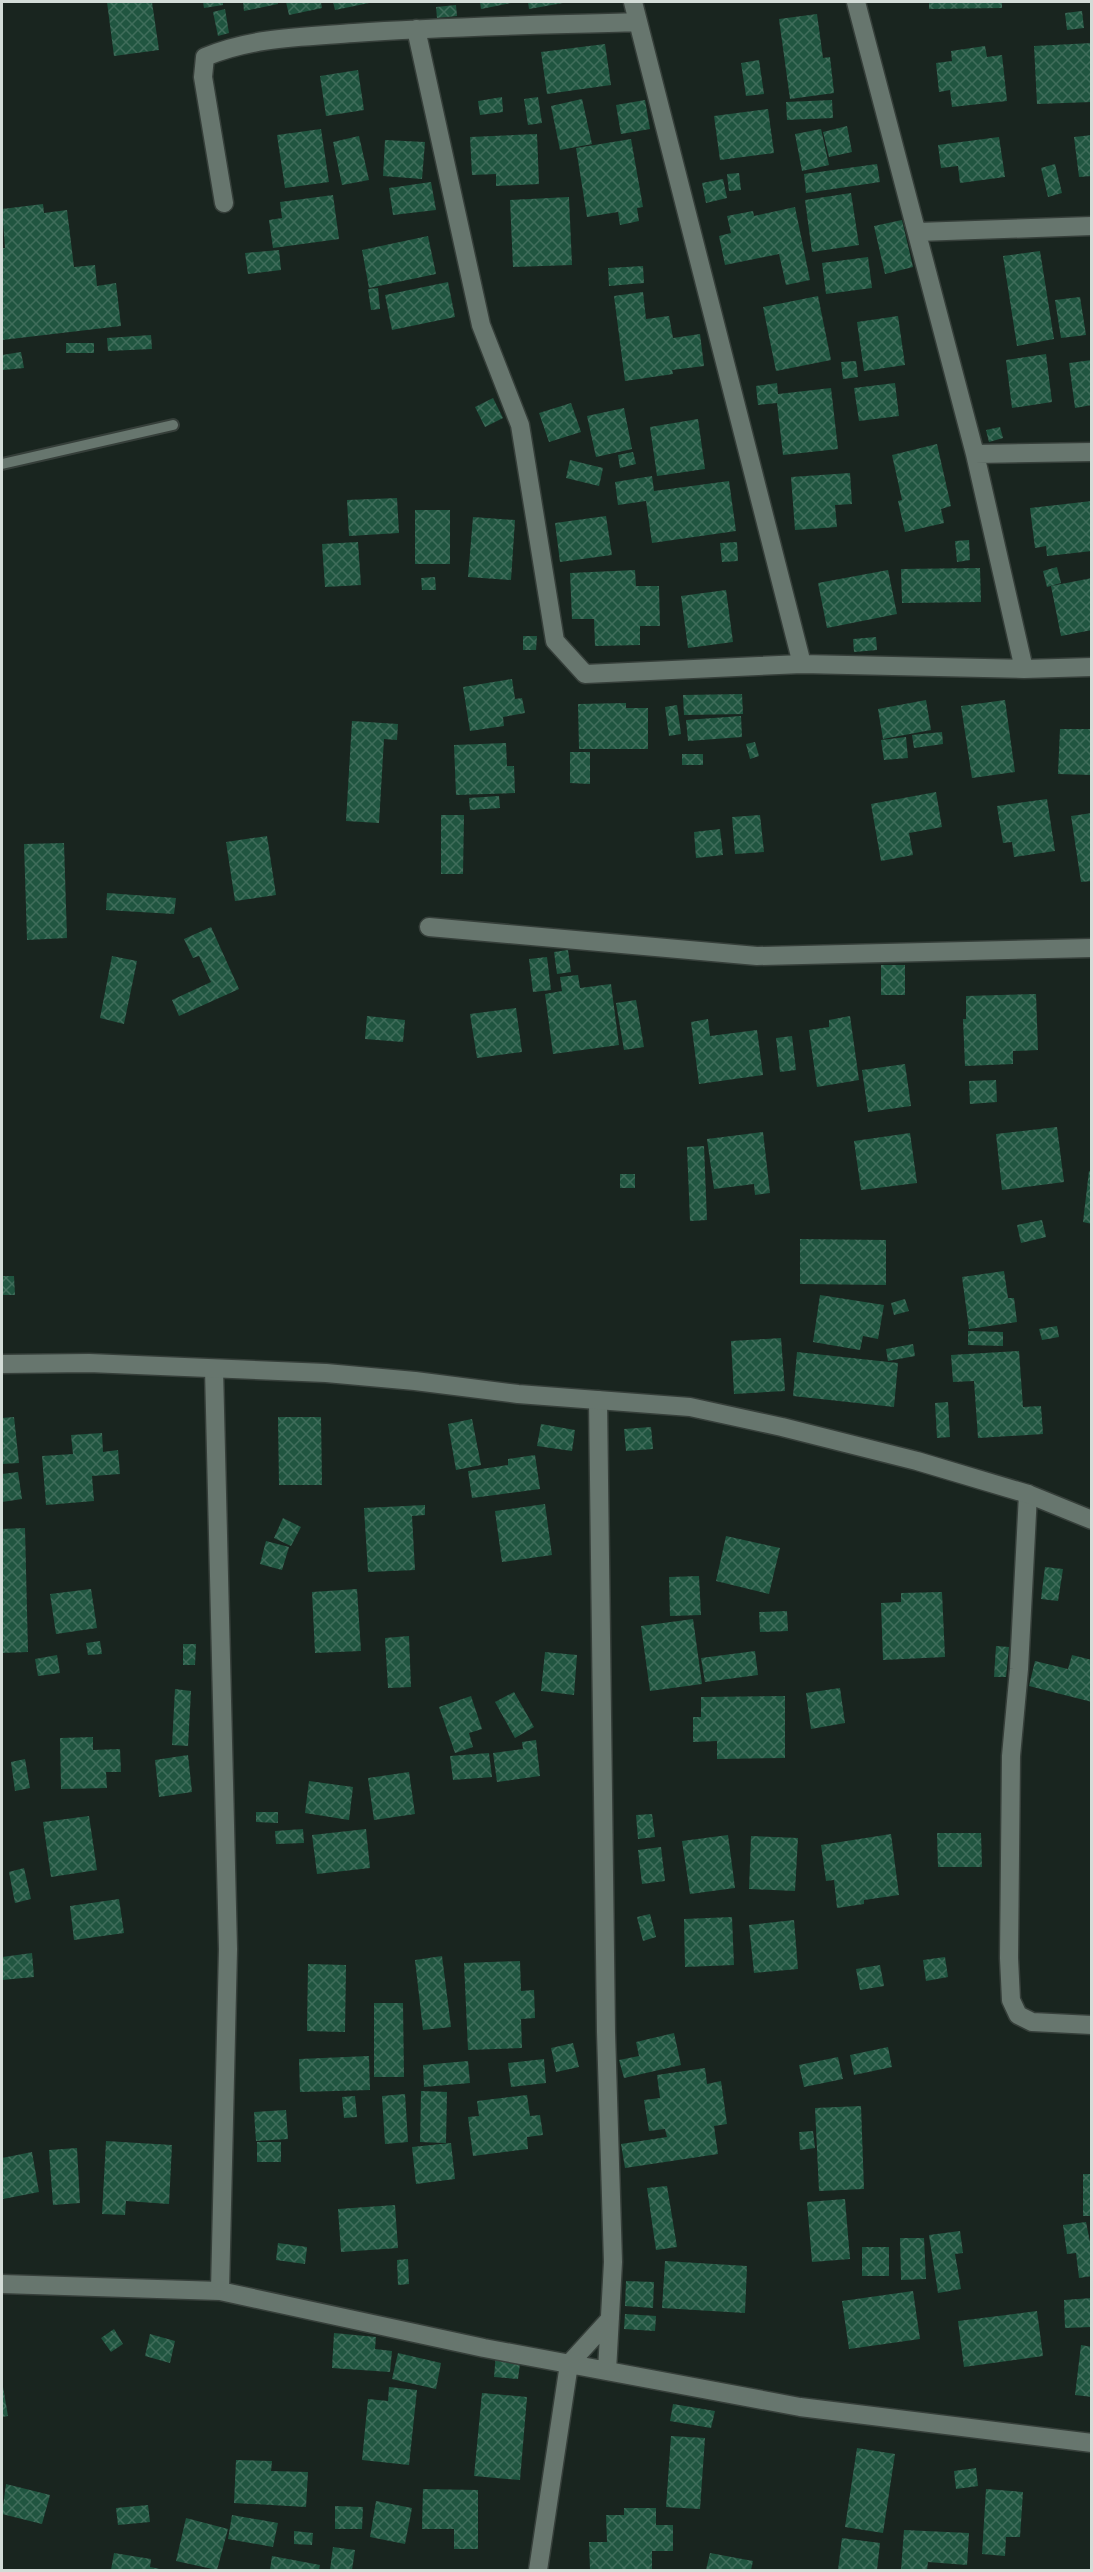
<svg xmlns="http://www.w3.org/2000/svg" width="1093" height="2572" viewBox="0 0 1093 2572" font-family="'Public Sans',sans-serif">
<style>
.building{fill:url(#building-cross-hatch)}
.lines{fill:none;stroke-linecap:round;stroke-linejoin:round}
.lane-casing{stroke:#363f3a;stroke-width:14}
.street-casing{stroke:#363f3a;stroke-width:21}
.secondary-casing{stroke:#363f3a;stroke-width:21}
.lane{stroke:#67766e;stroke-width:10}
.street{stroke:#67766e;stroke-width:18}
.secondary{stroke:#67766e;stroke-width:18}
</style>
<defs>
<pattern id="building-cross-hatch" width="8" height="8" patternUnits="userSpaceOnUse" patternTransform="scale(1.5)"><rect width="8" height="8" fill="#205540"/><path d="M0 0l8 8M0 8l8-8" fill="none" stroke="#406d5b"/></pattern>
</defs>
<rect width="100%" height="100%" fill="#19251f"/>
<path class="building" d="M107,2H152L159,50L114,56Z
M203,2H223V5L204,8Z
M243,2H278V4L244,11Z
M286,2H321L322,8L289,15Z
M333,2H369V3L335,10Z
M480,2H511V3L481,9Z
M528,2H563V3L529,9Z
M929,2H1002V8L929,9Z
M456,5L457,16L437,18L436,7Z
M225,9L229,33L218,36L213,12Z
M1082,11L1084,28L1067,30L1065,13Z
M817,14L823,58L830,57L834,93L790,99L779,19Z
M1092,43V102L1037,104L1034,46Z
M605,44L611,85L547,94L541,52Z
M985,46L987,57L1002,55L1007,101L952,107L950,90L939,92L936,63L952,61L951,51Z
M759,60L764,94L746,96L741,63Z
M358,70L364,110L326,116L320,76Z
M502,97L503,112L480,115L478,101Z
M538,97L542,123L528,125L524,99Z
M582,99L592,144L560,150L551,106Z
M645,100L650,129L621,134L616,105Z
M832,100L833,118L787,120L786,102Z
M768,109L774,153L720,160L714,116Z
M847,126L852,152L829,157L823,132Z
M321,129L329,182L285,188L277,135Z
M821,129L829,165L802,171L795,134Z
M537,134L539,184L496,186V174L472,175L470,137Z
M1092,135V176L1079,177L1074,137Z
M359,136L369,180L342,185L333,142Z
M999,137L1005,177L960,183L958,166L941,168L938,145Z
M631,139L643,207L637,208L639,221L620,225L618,212L587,217L576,148Z
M385,140L425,142L422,179L383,176Z
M877,164L880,182L806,193L804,174Z
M1055,164L1062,193L1048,197L1041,168Z
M739,173L741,190L729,191L727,174Z
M723,179L727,198L706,203L702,183Z
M431,182L436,210L393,215L389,188Z
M851,193L859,245L812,252L805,200Z
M333,195L339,239L273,248L269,220L282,218L280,202Z
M569,197L572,265L513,267L510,200Z
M43,204L44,213L67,210L74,267L95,265L97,286L116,283L121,326L2,340V248H5L2,209Z
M795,207L810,280L786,285L779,254L725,265L719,236L731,233L727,216L753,211L754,216Z
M902,220L913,267L885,274L874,226Z
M428,236L436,274L369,288L362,250Z
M279,250L281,270L248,274L245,253Z
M1040,251L1054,339L1017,346L1003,256Z
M868,257L872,288L826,294L822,263Z
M643,266L644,283L609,286L608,268Z
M448,282L455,317L392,330L385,295Z
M378,288L380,309L371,310L368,289Z
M643,292L646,319L669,316L673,338L700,334L704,366L672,370L673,374L625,381L614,296Z
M818,296L831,360L776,371L763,307Z
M1080,297L1086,335L1061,338L1055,300Z
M898,316L905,365L864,371L857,322Z
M151,335L152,349L108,351L107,338Z
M66,343H94V353H66Z
M21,352L24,368L3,370L2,355Z
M1046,354L1052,402L1012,408L1006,360Z
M1092,360V405L1075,408L1069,363Z
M856,361L858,377L843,379L841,362Z
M777,383L778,394L831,388L838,449L783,455L777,403L758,405L756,386Z
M895,383L899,416L859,421L854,388Z
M493,398L503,418L485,427L475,407Z
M571,403L581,432L549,442L539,413Z
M624,408L632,449L596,457L587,416Z
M698,419L705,469L657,476L650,427Z
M1000,427L1003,438L989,442L986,430Z
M937,444L951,506L941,509L944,523L905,532L898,501L902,500L892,455Z
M633,452L636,464L620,468L618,455Z
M570,460L603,468L599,486L566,478Z
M850,473L852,504L835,505L837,527L795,530L791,477Z
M652,476L654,491L729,481L736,531L652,543L646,501L618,505L615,482Z
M397,498L399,533L349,536L347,500Z
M1092,501V551L1047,556L1046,546L1035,548L1030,508Z
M415,510H450V564H415Z
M606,516L612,555L560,562L555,523Z
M473,517L515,520L511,580L468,577Z
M969,540L970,560L957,562L955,541Z
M358,542L361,585L325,587L322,544Z
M737,542L738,561L722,562L720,543Z
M1057,567L1061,583L1047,587L1043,571Z
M980,568L981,602L902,603L901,569Z
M635,570L636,586H659L660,626H640V645L595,646L594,619H572L570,573Z
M888,570L897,614L827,628L818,583Z
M435,577L436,590H422L421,578Z
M1092,578V630L1061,636L1051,586Z
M726,590L733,642L688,648L681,596Z
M523,636H537L536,650H523Z
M876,637L877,650L854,652L853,639Z
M512,679L515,699L522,698L525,713L503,717L504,726L470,731L463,687Z
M742,694L743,714L684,715L683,695Z
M926,700L931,730L883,739L878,709Z
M1005,700L1015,772L972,778L961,706Z
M626,703V708H648V749H579L578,704Z
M677,705L681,734L669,736L665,707Z
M741,716L742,737L688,741L686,720Z
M352,721L398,724L397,740L384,739L379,823L346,821Z
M1060,729H1092V775L1058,774Z
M942,732L943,744L914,748L912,735Z
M906,737L908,758L884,760L881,740Z
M755,742L759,756L750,759L746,744Z
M506,743L507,766H514L515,793L456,795L454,745Z
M570,752H590V784L570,783Z
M682,754H703V765H682Z
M936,792L942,827L909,833L913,855L881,861L871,804Z
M499,796L500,808L470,810L469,798Z
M1047,799L1055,851L1014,857L1012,842L1003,843L997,806Z
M1092,813V881L1081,882L1071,816Z
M441,815H464L463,874H441Z
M760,815L764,852L735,854L732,817Z
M720,829L723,855L696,858L694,832Z
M267,836L276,895L235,901L226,842Z
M64,843L67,938L27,940L24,844Z
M107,893L176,898L174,914L106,910Z
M211,927L239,989L179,1016L172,1000L211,982L199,956L193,958L184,939Z
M568,950L571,972L557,974L554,952Z
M112,956L137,961L124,1024L100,1018Z
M547,957L551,990L533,992L529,959Z
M881,965H905V995H881Z
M578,975L580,988L611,984L619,1045L553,1054L545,994L562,991L560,977Z
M1036,994L1038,1050L1013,1051V1064L965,1066L963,1019H966V996Z
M636,1000L644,1047L624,1050L616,1003Z
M516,1008L522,1052L477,1058L470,1014Z
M367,1016L405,1020L403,1042L365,1039Z
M850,1016L859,1080L817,1087L809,1030L829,1027V1020Z
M708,1019L710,1036L757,1030L763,1075L699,1084L691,1022Z
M792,1036L796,1070L780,1072L776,1038Z
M905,1064L911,1106L868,1112L862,1070Z
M996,1080L997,1102L970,1104L969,1081Z
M1057,1127L1064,1182L1002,1190L996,1134Z
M763,1132L770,1193L755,1195L754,1184L714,1189L707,1139Z
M910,1133L917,1183L861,1190L854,1141Z
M704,1146L707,1220L690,1221L687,1147Z
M1089,1171L1092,1172V1224L1083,1222Z
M620,1174H635V1188H620Z
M1042,1220L1046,1237L1021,1243L1017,1225Z
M800,1239L886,1240V1285L800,1284Z
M1004,1271L1008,1298H1014L1017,1322L969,1329L962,1277Z
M2,1276H14L15,1295H2Z
M820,1295L884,1305L878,1339L863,1336L860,1350L813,1342Z
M905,1299L909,1311L894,1315L891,1303Z
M1057,1326L1059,1337L1042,1340L1039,1329Z
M968,1331L1003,1332V1346L968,1345Z
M781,1338L785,1391L734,1394L731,1341Z
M913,1344L915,1356L888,1361L886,1349Z
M1019,1351L1023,1407L1041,1406L1043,1434L978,1438L974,1381L953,1382L951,1355Z
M797,1352L898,1363L894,1407L793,1396Z
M948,1402L950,1437L937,1438L935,1403Z
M14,1417L19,1463L2,1464V1418Z
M278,1417H321L322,1485H279Z
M472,1419L481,1465L456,1470L448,1424Z
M541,1424L575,1430L572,1451L537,1446Z
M651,1427L653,1449L626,1451L624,1429Z
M102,1433L103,1452L118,1450L120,1474L92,1476L94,1501L46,1505L42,1456L73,1454L71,1435Z
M535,1455L540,1489L472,1498L468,1471L508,1465V1459Z
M18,1472L22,1499L2,1502V1474Z
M545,1504L552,1555L502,1562L495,1511Z
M425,1505V1515L412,1516L415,1570L368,1572L364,1508Z
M283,1518L301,1527L291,1546L274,1538Z
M25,1528L28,1652L2,1653V1529Z
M726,1536L780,1548L769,1594L716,1581Z
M266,1541L289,1547L282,1570L260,1564Z
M1045,1567L1063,1569L1058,1601L1041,1599Z
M699,1576L701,1615L670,1616L669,1577Z
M91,1589L97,1628L56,1634L50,1594Z
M357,1589L361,1651L315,1653L312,1592Z
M942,1592L945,1657L883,1660L881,1603L901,1602V1593Z
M787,1611L788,1631L760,1632L759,1612Z
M693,1619L702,1684L650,1691L641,1626Z
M409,1636L411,1687L388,1688L385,1638Z
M100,1641L102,1654L88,1655L86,1643Z
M183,1644H196L195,1665H183Z
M996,1646L1009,1647L1006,1677H994Z
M755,1651L758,1675L705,1682L701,1658Z
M545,1652L577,1655L574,1695L541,1691Z
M57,1655L60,1673L38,1676L35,1659Z
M1072,1655L1092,1660V1702L1029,1686L1035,1661L1068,1669Z
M840,1688L845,1723L811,1729L806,1693Z
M175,1689L191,1691L188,1746L172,1745Z
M514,1692L534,1727L515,1738L495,1702Z
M471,1696L482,1729L469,1733L473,1747L455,1753L439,1707Z
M785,1696V1758L717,1759V1741L693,1742V1717H701V1697Z
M93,1737V1750L120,1749L121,1772H106L107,1788L61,1789L60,1738Z
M536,1740L540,1776L497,1782L493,1753L523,1749L522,1742Z
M489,1753L492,1777L453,1780L450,1756Z
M188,1755L192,1792L159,1797L155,1760Z
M25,1759L30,1788L15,1791L11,1762Z
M409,1772L415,1814L374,1820L368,1778Z
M309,1781L353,1787L349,1820L305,1813Z
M256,1812H278V1823L256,1822Z
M652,1814L655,1837L638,1839L636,1815Z
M89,1816L97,1870L51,1877L43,1822Z
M303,1829L304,1843L276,1844L275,1831Z
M366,1829L370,1868L317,1874L312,1835Z
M937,1833H981L982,1867H938Z
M891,1834L899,1895L864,1900V1904L837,1908L834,1880L826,1881L821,1845Z
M728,1835L735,1888L690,1894L682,1841Z
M751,1836L798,1838L795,1891L749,1889Z
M661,1847L665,1881L642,1884L638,1850Z
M24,1868L31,1899L15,1903L9,1872Z
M119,1899L124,1933L74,1940L70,1906Z
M650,1914L656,1937L643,1941L637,1917Z
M732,1917L734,1965L685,1967L684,1919Z
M794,1920L798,1969L754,1973L749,1925Z
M32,1953L34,1977L2,1980V1957Z
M442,1956L451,2027L423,2030L415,1960Z
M945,1957L948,1977L926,1981L923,1960Z
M520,1961L521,1991L534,1990L535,2018L521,2019L522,2048L468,2050L464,1963Z
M308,1964L346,1965L345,2032L307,2031Z
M880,1965L884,1986L860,1990L856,1969Z
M374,2003H403L404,2077H374Z
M674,2033L681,2065L624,2078L619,2060L639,2056L636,2042Z
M573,2043L579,2067L556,2072L551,2048Z
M888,2047L892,2067L854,2075L850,2055Z
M369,2056L370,2090L300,2092L299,2059Z
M838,2057L843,2079L804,2087L799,2065Z
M544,2059L546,2083L511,2087L508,2063Z
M468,2061L470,2083L424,2087L423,2065Z
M705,2068L707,2084L721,2081L727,2124L714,2126L718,2154L625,2168L621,2144L667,2137L665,2129L649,2131L644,2100L660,2098L657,2075Z
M421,2091L447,2092L446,2143L420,2142Z
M405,2094L408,2142L385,2144L382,2096Z
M527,2095L530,2116L540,2115L543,2135L527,2137L528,2149L473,2156L468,2117L479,2116L477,2101Z
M355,2096L357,2117L344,2118L342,2097Z
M861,2106L864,2189L819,2191L815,2108Z
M286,2110L288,2139L256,2141L254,2112Z
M813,2131L815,2148L800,2150L799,2132Z
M106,2141L172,2145L169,2204L126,2201L125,2215L102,2214Z
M257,2142H281V2162H257Z
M451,2143L455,2179L416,2184L412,2147Z
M77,2148L80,2203L53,2205L49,2150Z
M32,2152L39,2192L3,2199L2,2158Z
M1083,2174H1092V2216H1083Z
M667,2186L677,2247L656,2250L647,2188Z
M845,2199L850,2259L812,2262L807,2202Z
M395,2205L398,2248L341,2252L338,2209Z
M1086,2222L1092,2252V2276L1079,2278L1076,2253L1067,2254L1063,2225Z
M960,2231L963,2253L955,2254L961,2289L938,2293L929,2235Z
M900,2238H924L926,2279L901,2280Z
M278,2243L307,2247L305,2264L276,2260Z
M862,2247H889V2276H862Z
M408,2259L409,2284L398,2285L397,2260Z
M665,2261L747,2266L745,2313L662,2308Z
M626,2281L654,2282L653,2308L625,2306Z
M913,2291L920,2339L849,2349L842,2301Z
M1092,2298V2327L1065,2328L1064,2300Z
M1037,2311L1043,2356L964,2367L958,2321Z
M625,2314L656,2316L655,2331L624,2329Z
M114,2329L123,2344L111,2352L101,2338Z
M334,2333L376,2337L375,2349L392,2351L390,2372L332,2368Z
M150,2334L175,2341L170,2363L145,2356Z
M1081,2345L1092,2347V2397L1075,2395Z
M398,2353L441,2363L436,2389L392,2379Z
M496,2353L521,2356L518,2379L494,2377Z
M2,2381L8,2416L2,2417Z
M389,2387L417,2390L409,2465L362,2460L368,2399L388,2401Z
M482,2393L527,2397L520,2480L474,2476Z
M673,2404L715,2411L711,2428L670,2421Z
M671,2436L705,2438L700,2509L666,2507Z
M857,2448L895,2454L883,2533L845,2527Z
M236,2460L272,2461L271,2471L308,2472L306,2507L234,2503Z
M976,2468L978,2486L956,2489L954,2471Z
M6,2484L50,2495L42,2524L2,2514Z
M423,2489L478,2490V2549H454V2529H422Z
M986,2489L1023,2492L1020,2537H1006L1005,2556L982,2554Z
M376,2501L412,2508L405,2544L370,2537Z
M148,2505L150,2522L118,2525L116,2508Z
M335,2506L363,2507L362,2529H335Z
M624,2508H656V2525H673V2551H652V2570L590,2569L589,2542H607L606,2515H624Z
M232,2515L278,2523L273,2547L228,2539Z
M186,2518L228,2529L217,2570L176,2561Z
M904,2530L969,2533L967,2565L928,2562L927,2570H901Z
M294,2531L313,2533L312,2545L294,2544Z
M842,2538L880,2543L877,2570H838Z
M333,2547L355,2550L352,2570H330Z
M114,2553L151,2559L150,2567L165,2570H111Z
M710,2553L753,2561L751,2570H706Z
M272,2556L320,2565L319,2570H270Z"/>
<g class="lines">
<g class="lane-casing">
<path id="lane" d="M2,464L173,425"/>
</g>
<g class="street-casing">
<path id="street" d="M633,2L802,664
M856,2L975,454L1024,669
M416,29L481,325L520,425L555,641L585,674L802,664L1024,669L1092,667
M224,203L203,77L205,57C253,37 303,37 354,33C448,26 543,25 638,22
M918,232L1092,226
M975,454L1092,452
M429,927L757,956L1092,948
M214,1369L228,1949L220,2291
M598,1400L606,2032L613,2262L607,2371
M1028,1494L1019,1669L1011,1756L1009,1958L1011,2000L1018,2015L1032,2022L1092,2025
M2,2284L220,2291L484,2348L800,2407L1092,2443
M538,2570L569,2364L610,2319"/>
</g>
<g class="secondary-casing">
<path id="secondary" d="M2,1364L89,1363L326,1373L415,1381L518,1394L690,1407L782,1427L917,1461L1028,1494L1092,1520"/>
</g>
<use href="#lane" class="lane"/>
<use href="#street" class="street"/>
<use href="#secondary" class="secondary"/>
</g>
<rect width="1093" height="2572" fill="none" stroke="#d3dcd7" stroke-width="6"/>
</svg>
